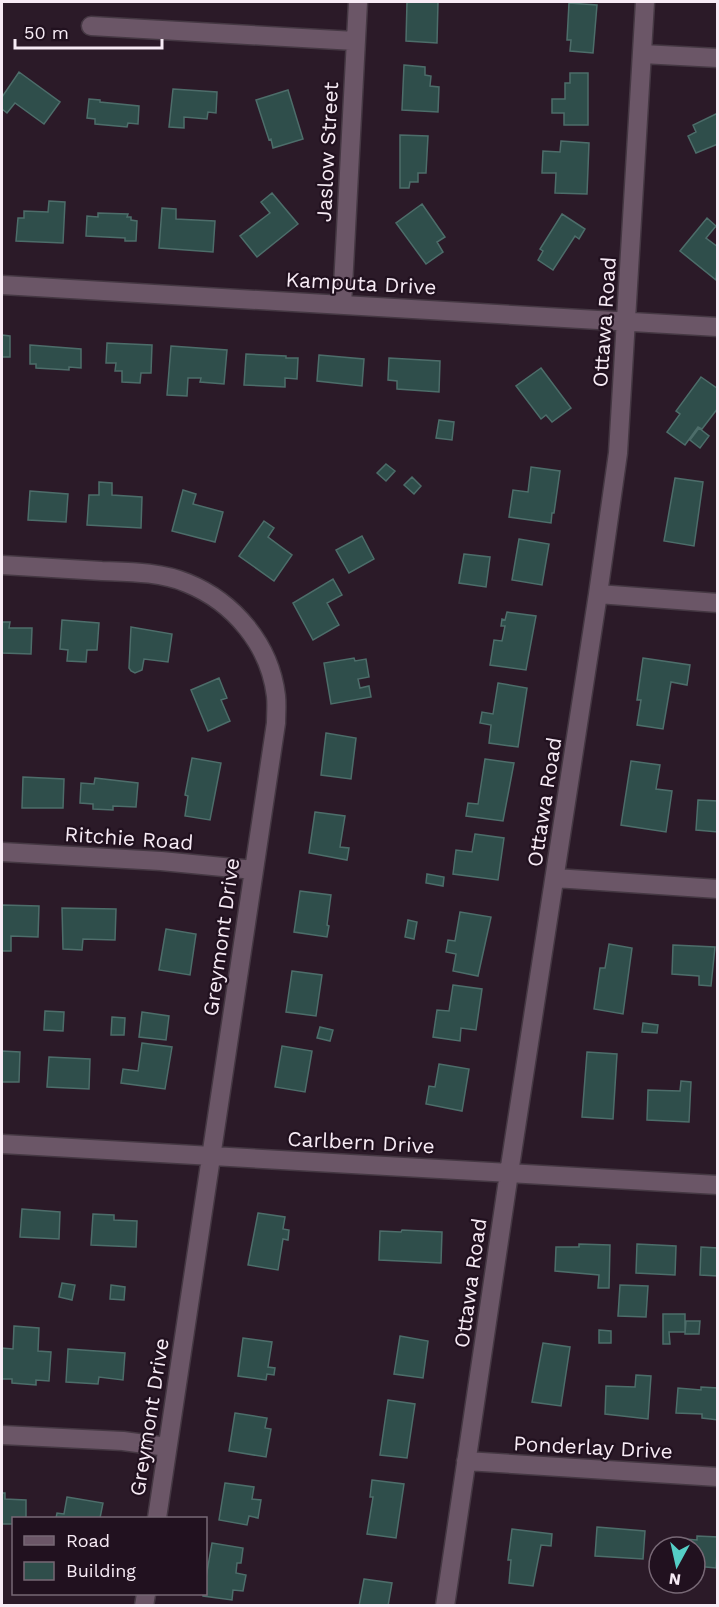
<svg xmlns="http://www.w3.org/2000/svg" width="719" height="1607" viewBox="0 0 719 1607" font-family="'Work Sans',sans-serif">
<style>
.building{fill:#2f4e4b;stroke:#4d6d6a;stroke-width:1.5}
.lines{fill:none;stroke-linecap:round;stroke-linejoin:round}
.minor-casing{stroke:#453843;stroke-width:21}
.minor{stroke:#6b5667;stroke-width:18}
.labels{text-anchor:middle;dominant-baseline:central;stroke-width:4.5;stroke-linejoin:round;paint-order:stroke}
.street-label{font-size:21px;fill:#f7ebf5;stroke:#21111f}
</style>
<rect width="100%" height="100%" fill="#2b1a28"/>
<path class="building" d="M407,2H438L437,43L406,41Z
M569,3L597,5L593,53L570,51L571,40H567Z
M404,65L425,67V75L431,76L430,86L439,87L438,112L402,110Z
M19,72L60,102L44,124L15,103L7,113L2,109V97Z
M570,73H588V125H564V113H552V99H565V83H570Z
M173,89L217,92L216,113L208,112L207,119L184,117V128L169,127Z
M288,90L303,139L273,148L271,139L269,140L256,100Z
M89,99L100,100V102L139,106L138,124L128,123L127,127L95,124V119L87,118Z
M718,113V144L696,153L688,136L696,132L693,125Z
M400,135L428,136L426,173H418V182H410L409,188H400Z
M561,141L589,143L587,194L555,193L556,173H542L543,151L560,152Z
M272,193L298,224L257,257L240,236L270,213L261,202Z
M49,201L65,202L63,243L16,241L18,218H24V211L48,212Z
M422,204L445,237L437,242L443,252L426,264L396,223Z
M162,208L176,209V219L215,221L213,252L159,248Z
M98,213L128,214L127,217H131V220L137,221L136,241H125V238L86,236L87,216L98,217Z
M562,214L585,229L579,239L575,236L553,270L538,260L543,251L540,249Z
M707,218L716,226L706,238L718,247L716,280L680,251Z
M2,335L10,336V357H2Z
M107,343L152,345L151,373H141L140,383L122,382V371H115L116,363H106Z
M30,345L81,349V368L69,367V370L36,368V364H30Z
M171,346L227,350L224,384L200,382L201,378H188L187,396L167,395Z
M246,354L286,356V358H298L297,379L285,378V387L244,385Z
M319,355L364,359L362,386L317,381Z
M389,358L440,361L439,392L397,389V381L388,380Z
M541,368L571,408L552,422L546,415L541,419L516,386Z
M701,377L718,389V408L702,429L698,427L685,445L667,432L680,414L676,411Z
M439,420L454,422L452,440L436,438Z
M699,428L709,436L700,448L690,440Z
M386,464L395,471L386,481L377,473Z
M531,467L560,471L554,513H552L551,523L509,517L513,490L528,492Z
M412,477L421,486L414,494L404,485Z
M675,478L703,482L694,546L664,541Z
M99,482L112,483V495L142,497L141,528L87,525L89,495H99Z
M183,490L196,494L193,504L223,512L215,542L172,531Z
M30,491L68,494L66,522L28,520Z
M264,521L274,528L268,537L292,555L274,581L239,556Z
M362,536L374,559L349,573L336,550Z
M519,539L549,544L542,585L512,580Z
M464,554L490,557L486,587L459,583Z
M333,579L342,595L327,603L339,625L313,640L293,603Z
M507,612L536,616L526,670L490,665L494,640L502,641L505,626H501L502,619L505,620Z
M62,620L99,623L97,650H87L86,662L67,661L68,650L60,649Z
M2,622H10L9,628H32L31,654L2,653Z
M131,627L172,634L168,662L144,659L142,670L135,673L131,671L129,668Z
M354,658L355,661L366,659L369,677L358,679L360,688L369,686L371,697L331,704L324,663Z
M643,658L690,665L687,685L671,682L663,729L637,725L641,700H637Z
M219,678L227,698L221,700L230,721L208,731L191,690Z
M498,683L527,688L518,747L489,743L491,725L480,723L482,712L493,714Z
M326,733L356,738L351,779L321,775Z
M192,758L221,763L210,820L185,816L188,796L185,795Z
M485,759L514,763L503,821L466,816L468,803L478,804Z
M631,761L660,765L656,789L672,791L666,832L621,825Z
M23,777L64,779L63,808H22Z
M95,778L138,783L136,807L113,806V810L93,809V804L80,803L81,783L94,784Z
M698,800L718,801V832L696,830Z
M315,812L345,816L340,847L349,848L347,860L309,853Z
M475,834L504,838L498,880L453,874L456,850L472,852Z
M427,874L444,877L443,886L426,883Z
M300,891L331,895L327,925L329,926L327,937L294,932Z
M2,905L39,906L38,937L11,936V951H2Z
M62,908L116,909L115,940L83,939L82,950L63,949Z
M460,912L491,917L478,976L453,971L456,954L446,952L448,940L455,941Z
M408,920L417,922L414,939L405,937Z
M166,929L196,934L190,975L159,970Z
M609,944L632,948L623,1014L594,1009L600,968H605Z
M673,945L715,947L711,986L699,985V976L672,974Z
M292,971L322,975L316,1016L286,1012Z
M453,985L482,989L476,1030L461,1028L460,1041L433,1037L437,1010L449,1011Z
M45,1011L64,1012L63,1031L44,1030Z
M142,1012L169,1016L166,1040L139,1037Z
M112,1017L125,1018L124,1035H111Z
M643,1023L658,1025L657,1033L642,1032Z
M320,1027L333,1030L330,1041L317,1038Z
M142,1043L172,1047L165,1089L121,1083L123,1069L138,1071Z
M282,1046L312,1051L305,1092L275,1087Z
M2,1051L20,1052L19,1082H2Z
M587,1052L617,1054L613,1119L582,1117Z
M49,1057L90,1059L89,1089L47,1087Z
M439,1064L469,1069L462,1111L426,1104L429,1086L435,1087Z
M681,1081L691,1082L689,1122L647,1120L648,1090L680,1091Z
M22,1209L60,1212L59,1239L20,1237Z
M258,1213L285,1217L283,1229L289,1230L288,1240L283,1239L278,1270L248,1265Z
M93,1214L114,1215V1220L137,1221L136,1247L91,1245Z
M402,1230L442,1232L441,1263L379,1260L380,1231L401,1232Z
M579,1244L610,1245L609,1288H598L599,1275L555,1271L556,1247H579Z
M637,1244L676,1246L675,1275L636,1273Z
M701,1247L718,1248V1276L700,1275Z
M62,1283L75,1285L72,1300L59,1297Z
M111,1285L125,1287L124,1300L110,1299Z
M620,1285L648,1286L646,1317L618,1316Z
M663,1314H685V1332H669L670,1344H663Z
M686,1321H700L699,1334H685Z
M14,1326L39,1328L38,1351L51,1352L49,1381L36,1380V1385L12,1383V1379H2V1348L13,1349Z
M599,1330L611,1331V1343H599Z
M400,1336L428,1341L423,1378L394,1374Z
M243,1338L272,1342L268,1367L275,1368L274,1375L267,1374L266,1380L238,1376Z
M543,1343L570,1347L561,1406L532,1402Z
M68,1349L125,1353L123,1380L99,1377L98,1384L66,1382Z
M636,1375L651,1376L648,1419L605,1414L606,1386L635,1387Z
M701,1387L718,1388V1420L702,1418V1414L676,1413L678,1388L701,1390Z
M388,1400L415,1404L407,1458L380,1455Z
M235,1413L267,1418L265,1428L271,1429L266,1457L229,1451Z
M372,1480L404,1484L396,1538L367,1534L373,1497H370Z
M225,1483L254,1487L252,1499L261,1500L258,1518L249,1516L247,1525L219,1520Z
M2,1493H5V1499L26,1500V1518H14V1524H2Z
M67,1497L103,1503L100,1518H56L57,1513L64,1514Z
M597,1527L645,1531L643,1559L595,1556Z
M512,1529L552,1534L551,1546L541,1545L533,1586L509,1583L511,1560H508Z
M697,1536L718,1537L716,1568L695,1566V1547H672L673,1538L697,1540Z
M212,1543L243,1548L241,1563H237L236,1573L246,1575L243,1591L233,1590L232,1600L203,1596V1594H206V1577Z
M364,1579L392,1583L388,1606H359Z"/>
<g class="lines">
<g class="minor-casing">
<path id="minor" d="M91,26L355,41
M642,54L718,58
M2,285L718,327
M342,305L358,2
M2,565C35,567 68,569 102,571C130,572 161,572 187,583C234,602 270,645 276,696C277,705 276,714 276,723L157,1518
M598,594L718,603
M2,852L161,861L254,870
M555,878L718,889
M2,1144L718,1185
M2,1435L123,1441L167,1447
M466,1461L718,1477
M144,1606L146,1594
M445,1606L509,1173L598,594L618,453L645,2"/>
</g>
<use href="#minor" class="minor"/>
</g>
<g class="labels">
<g class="street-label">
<text transform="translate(327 152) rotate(-87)">Jaslow Street</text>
<text transform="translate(361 283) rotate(3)">Kamputa Drive</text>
<text transform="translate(604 322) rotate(-86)">Ottawa Road</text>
<text transform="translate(544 802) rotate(-81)">Ottawa Road</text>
<text transform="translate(129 838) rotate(4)">Ritchie Road</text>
<text transform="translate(221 937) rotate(-82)">Greymont Drive</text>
<text transform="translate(361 1142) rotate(3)">Carlbern Drive</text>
<text transform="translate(470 1283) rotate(-82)">Ottawa Road</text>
<text transform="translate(149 1417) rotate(-81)">Greymont Drive</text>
<text transform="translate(593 1447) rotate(3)">Ponderlay Drive</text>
</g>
</g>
<rect width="719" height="1607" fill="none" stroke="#f7ebf5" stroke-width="6"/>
<rect x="12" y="1517" width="195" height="78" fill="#21111f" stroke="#776875" stroke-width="1.5"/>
<rect x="24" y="1536" width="30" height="9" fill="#6b5667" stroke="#776875" stroke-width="1.5"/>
<text x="66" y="1547" font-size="18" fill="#f7ebf5">Road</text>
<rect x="24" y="1562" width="30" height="18" fill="#2f4e4b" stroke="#776875" stroke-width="1.5"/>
<text x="66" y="1577" font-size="18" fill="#f7ebf5">Building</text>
<g transform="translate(677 1565) rotate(188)"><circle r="28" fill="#21111f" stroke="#776875" stroke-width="1.5"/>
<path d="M0-4.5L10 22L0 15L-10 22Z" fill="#55cec6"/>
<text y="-9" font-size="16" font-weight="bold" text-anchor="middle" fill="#f7ebf5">N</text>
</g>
<path d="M15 39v9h147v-9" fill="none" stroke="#f7ebf5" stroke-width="3"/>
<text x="24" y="39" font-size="18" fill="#f7ebf5" stroke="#21111f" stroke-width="4.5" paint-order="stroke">50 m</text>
</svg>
